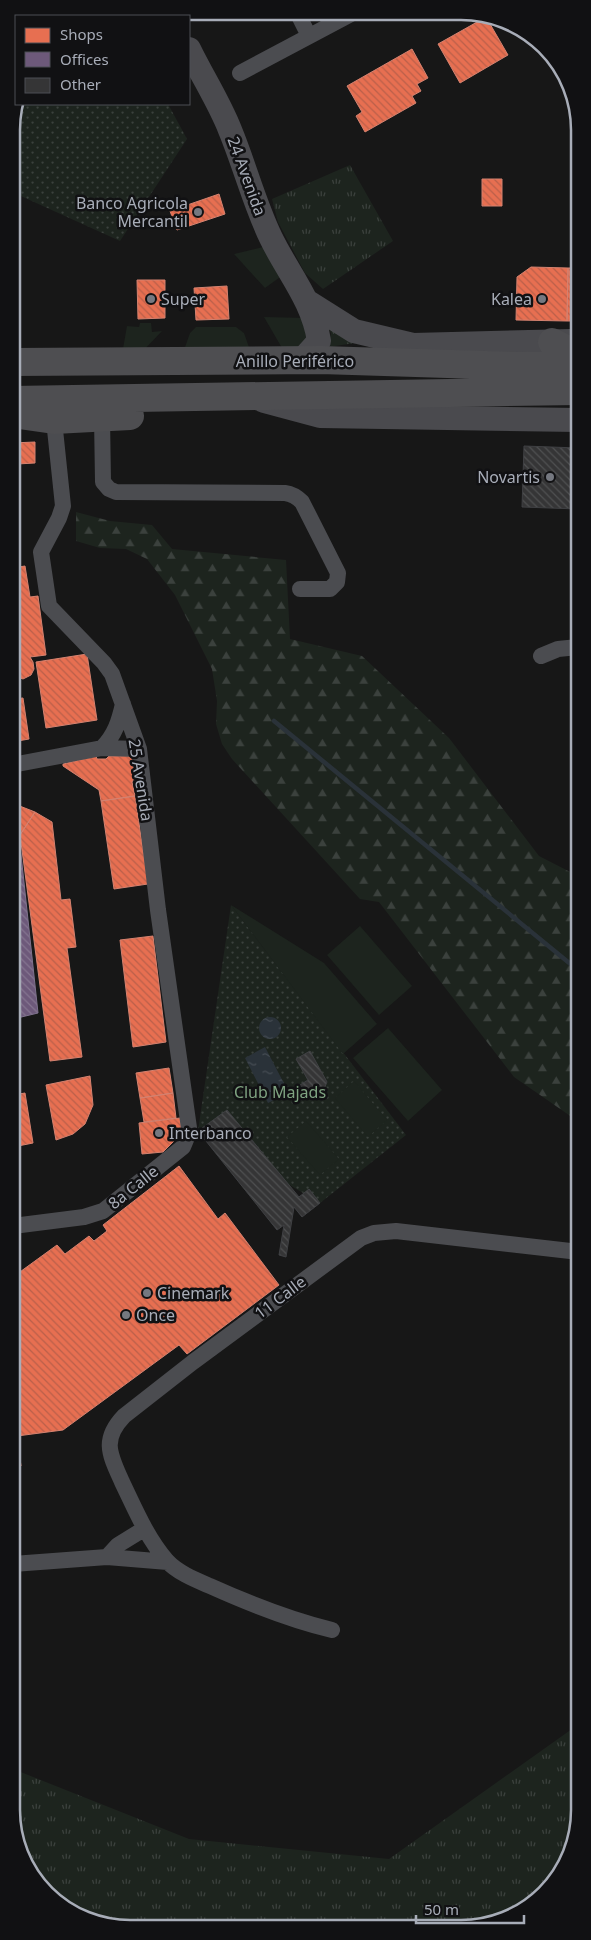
<svg xmlns="http://www.w3.org/2000/svg" width="591" height="1940" viewBox="0 0 591 1940" font-family="'Noto Sans',sans-serif">
<style>
.grass{fill:url(#grass-tufts)}
.forest{fill:url(#forest-firs)}
.park{fill:url(#park-dots)}
.garden{fill:#1d241e}
.water{fill:url(#water-ripples)}
.shops{fill:url(#shops-back-hatch);stroke:#d48270}
.offices{fill:url(#offices-back-hatch);stroke:#7f728d}
.lines{fill:none;stroke-linecap:round;stroke-linejoin:round}
.stream{stroke:#2a3239;stroke-width:4.5}
.building{fill:url(#building-back-hatch);stroke:#3f4043}
.street{stroke:#4b4c50;stroke-width:16}
.secondary{stroke:#4a4a4e;stroke-width:24}
.highway{stroke:#4e4e51;stroke-width:28}
.poi-dot{fill:#757880;stroke:#111113;stroke-width:2}
.labels{text-anchor:middle;dominant-baseline:central;stroke-width:5;stroke-linejoin:round;paint-order:stroke}
.street-label{font-size:16px;fill:#a8adb8;stroke:#111113}
.poi-label{font-size:16px;fill:#a8adb8;stroke:#111113;text-anchor:start}
.park-label{font-size:16px;fill:#7fa381;stroke:#111113}
.rim{fill:none;stroke:#a8adb8;stroke-width:2.5}
</style>
<defs>
<pattern id="grass-tufts" width="24" height="20" patternUnits="userSpaceOnUse" patternTransform="scale(1.25)"><rect width="24" height="20" fill="#1d241e"/><path d="M3 7l-1-3M5 7V3M7 7l1-3M15 17l-1-3M17 17v-4M19 17l1-3" fill="none" stroke="#3b413d"/></pattern>
<pattern id="forest-firs" width="22" height="20" patternUnits="userSpaceOnUse" patternTransform="scale(1.25)"><rect width="22" height="20" fill="#1d241e"/><path d="M5 1l3.5 6h-7zM16 11l3.5 6h-7z" fill="#3b413d"/></pattern>
<pattern id="park-dots" width="8" height="8" patternUnits="userSpaceOnUse" patternTransform="scale(1.25)"><rect width="8" height="8" fill="#1d241e"/><path d="M2 2h.1M6 6h.1" fill="none" stroke="#3b413d" stroke-width="1.8" stroke-linecap="round"/></pattern>
<pattern id="water-ripples" width="26" height="14" patternUnits="userSpaceOnUse" patternTransform="scale(1.25)"><rect width="26" height="14" fill="#2a3239"/><path d="M2 4q2-2 4 0t4 0M15 11q2-2 4 0t4 0" fill="none" stroke="#464d54"/></pattern>
<pattern id="shops-back-hatch" width="6" height="6" patternUnits="userSpaceOnUse" patternTransform="scale(1.25)"><rect width="6" height="6" fill="#e76f51"/><path d="M-1 5l2 2M0 0l6 6M5-1l2 2" fill="none" stroke="#ba604a"/></pattern>
<pattern id="offices-back-hatch" width="6" height="6" patternUnits="userSpaceOnUse" patternTransform="scale(1.25)"><rect width="6" height="6" fill="#6d597a"/><path d="M-1 5l2 2M0 0l6 6M5-1l2 2" fill="none" stroke="#857590"/></pattern>
<pattern id="building-back-hatch" width="6" height="6" patternUnits="userSpaceOnUse" patternTransform="scale(1.25)"><rect width="6" height="6" fill="#353536"/><path d="M-1 5l2 2M0 0l6 6M5-1l2 2" fill="none" stroke="#4f5051"/></pattern>
</defs>
<rect width="100%" height="100%" fill="#171717"/>
<path class="grass" d="M350,165L393,241L323,289L305,273L278,222L272,199Z
M319,312L362,342L328,347L331,333Z
M579,1724L580,1817L571,1855L550,1888L520,1913L484,1927L107,1926L46,1894L13,1833V1769L189,1839L389,1859Z"/>
<path class="forest" d="M76,512L110,521L152,525L172,549L286,560L290,639L362,656L449,738L539,856L578,876L579,1122L514,1077L379,902L360,899L232,759L222,744L216,724L217,701L212,669L175,595L147,559L126,549L100,548L76,541Z"/>
<path class="park" d="M16,102V104H168L187,139L120,241L12,192L11,123Z
M231,905L406,1135L320,1203L198,1131Z"/>
<path class="garden" d="M267,246L283,275L265,288L234,254Z
M264,317L306,318L309,347L282,348Z
M140,323H151L152,332L162,331L142,352L123,349L127,326L139,327Z
M196,327H236L244,333L250,350H184L190,333Z
M231,905L324,963L377,1024L343,1054Z
M360,926L412,986L379,1015L327,955Z
M388,1028L442,1090L408,1121L353,1058Z
M354,1081L387,1120L368,1137L335,1098Z
M306,1121L339,1159L320,1175L287,1137Z"/>
<path class="water" d="M259 1028a11 11 0 1 1 22 0a11 11 0 1 1-22 0Z
M265,1047L289,1093L268,1103L245,1058Z"/>
<path class="shops" d="M486,17L508,55L460,83L438,44Z
M412,49L428,78L417,84L421,91L412,96L416,103L365,132L356,116L362,112L347,86Z
M482,179H502V206H482Z
M219,194L225,214L177,230L170,211Z
M531,267L568,268L567,321L516,320L517,277Z
M568,268H578V321H567Z
M137,280H165V318L138,319Z
M227,286L229,319L196,320L194,288Z
M35,442V463L17,464L18,482H12V443Z
M12,482H18V501L14,505H12Z
M25,566L30,597L38,596L46,655L30,657L33,662L34,669L31,675L23,679L15,676L12,671V568Z
M87,654L97,720L46,728L36,662Z
M23,698L29,739L12,742V699Z
M96,756L97,759H106L109,756H130L134,761L136,775L132,782L135,796L101,801L99,790L63,766V764Z
M135,796L148,884L114,889L101,801Z
M12,803L35,812L20,835L12,836Z
M35,812L52,822L61,900L70,899L76,947L67,948L82,1057L50,1061L20,835Z
M153,936L166,1042L133,1047L120,940Z
M169,1068L173,1093L140,1098L136,1073Z
M90,1076L93,1105L85,1124L73,1134L56,1140L46,1085Z
M25,1093L33,1143L13,1147V1095Z
M173,1093L176,1118L144,1122L140,1098Z
M180,1118L181,1128L177,1138L163,1152L142,1154L139,1123Z
M179,1166L218,1219L225,1213L279,1285L187,1354L179,1345L63,1430L17,1436L21,1466L13,1467V1277L57,1245L65,1254L89,1236L94,1241L107,1231L103,1225Z"/>
<path class="offices" d="M19,836L38,1013L13,1019L12,837Z"/>
<g class="lines">
<path class="stream" d="M274,721L579,971"/>
</g>
<path class="building" d="M524,446L578,448V509L522,507Z
M310,1051L327,1082L324,1089L307,1099L300,1085L308,1080L296,1059Z
M227,1110L299,1197L309,1189L320,1203L302,1217L294,1207L286,1257L279,1255L284,1225L277,1230L198,1131Z"/>
<g class="lines">
<path class="street" d="M297,12L309,36
M240,73L353,13
M102,417L103,482L109,489L116,492L285,493C293,494 297,497 302,502L338,573L337,582L330,589H300
M541,656L558,649L578,647
M102,748L139,749
M12,765L102,748C115,735 119,721 123,704
M13,1226L84,1217L103,1211L183,1147L188,1135L189,1128L158,910L139,749L112,674L104,663L49,606L41,552L59,518L63,506L54,420
M107,1557L118,1545L144,1529
M13,1564L107,1557L168,1562
M332,1630C290,1620 250,1604 210,1586C196,1580 178,1573 167,1561C147,1538 135,1509 122,1482C110,1455 101,1440 124,1416L193,1362L361,1238L374,1233L396,1231L579,1252"/>
<path class="secondary" d="M170,12L172,16
M189,49C202,76 219,102 230,130C245,166 254,203 271,238C288,273 313,301 319,341L302,360
M308,302L354,331L413,345L571,341
M264,401L320,416L578,420"/>
<path class="highway" d="M552,342L578,355
M12,362L321,360L514,366L578,365
M12,400L578,391
M12,414L54,420L130,416"/>
</g>
<g class="poi-dot">
<circle cx="198" cy="212" r="5"/>
<circle cx="151" cy="299" r="5"/>
<circle cx="542" cy="299" r="5"/>
<circle cx="550" cy="477" r="5"/>
<circle cx="159" cy="1133" r="5"/>
<circle cx="147" cy="1293" r="5"/>
<circle cx="126" cy="1315" r="5"/>
</g>
<g class="labels">
<g class="street-label">
<text transform="translate(247 176) rotate(70)">24 Avenida</text>
<text x="295" y="361">Anillo Periférico</text>
<text transform="translate(141 780) rotate(81)">25 Avenida</text>
<text transform="translate(133 1187) rotate(-39)">8a Calle</text>
<text transform="translate(280 1297) rotate(-37)">11 Calle</text>
</g>
<g class="poi-label">
<text x="188" y="203" text-anchor="end">Banco Agricola<tspan x="188" dy="18">Mercantil</tspan></text>
<text x="161" y="299">Super</text>
<text x="532" y="299" text-anchor="end">Kalea</text>
<text x="540" y="477" text-anchor="end">Novartis</text>
<text x="169" y="1133">Interbanco</text>
<text x="157" y="1293">Cinemark</text>
<text x="136" y="1315">Once</text>
</g>
<g class="park-label">
<text x="280" y="1092">Club Majads</text>
</g>
</g>
<path d="M0 0H591V1940H0ZM130 20H461A110 110 0 0 1 571 130V1810A110 110 0 0 1 461 1920H130A110 110 0 0 1 20 1810V130A110 110 0 0 1 130 20Z" fill="#111113" fill-rule="evenodd"/>
<path class="rim" d="M130 20H461A110 110 0 0 1 571 130V1810A110 110 0 0 1 461 1920H130A110 110 0 0 1 20 1810V130A110 110 0 0 1 130 20Z"/>
<rect x="15" y="15" width="175" height="90" fill="#111113" stroke="#4d4f55"/>
<rect x="25" y="28" width="25" height="15" fill="#e76f51" stroke="#4d4f55"/>
<text x="60" y="40" font-size="15" fill="#a8adb8">Shops</text>
<rect x="25" y="52" width="25" height="15" fill="#6d597a" stroke="#4d4f55"/>
<text x="60" y="65" font-size="15" fill="#a8adb8">Offices</text>
<rect x="25" y="78" width="25" height="15" fill="#353536" stroke="#4d4f55"/>
<text x="60" y="90" font-size="15" fill="#a8adb8">Other</text>
<path d="M416 1915v8h108v-8" fill="none" stroke="#a8adb8" stroke-width="2.5"/>
<text x="424" y="1915" font-size="15" fill="#a8adb8" stroke="#111113" stroke-width="4" paint-order="stroke">50 m</text>
</svg>
